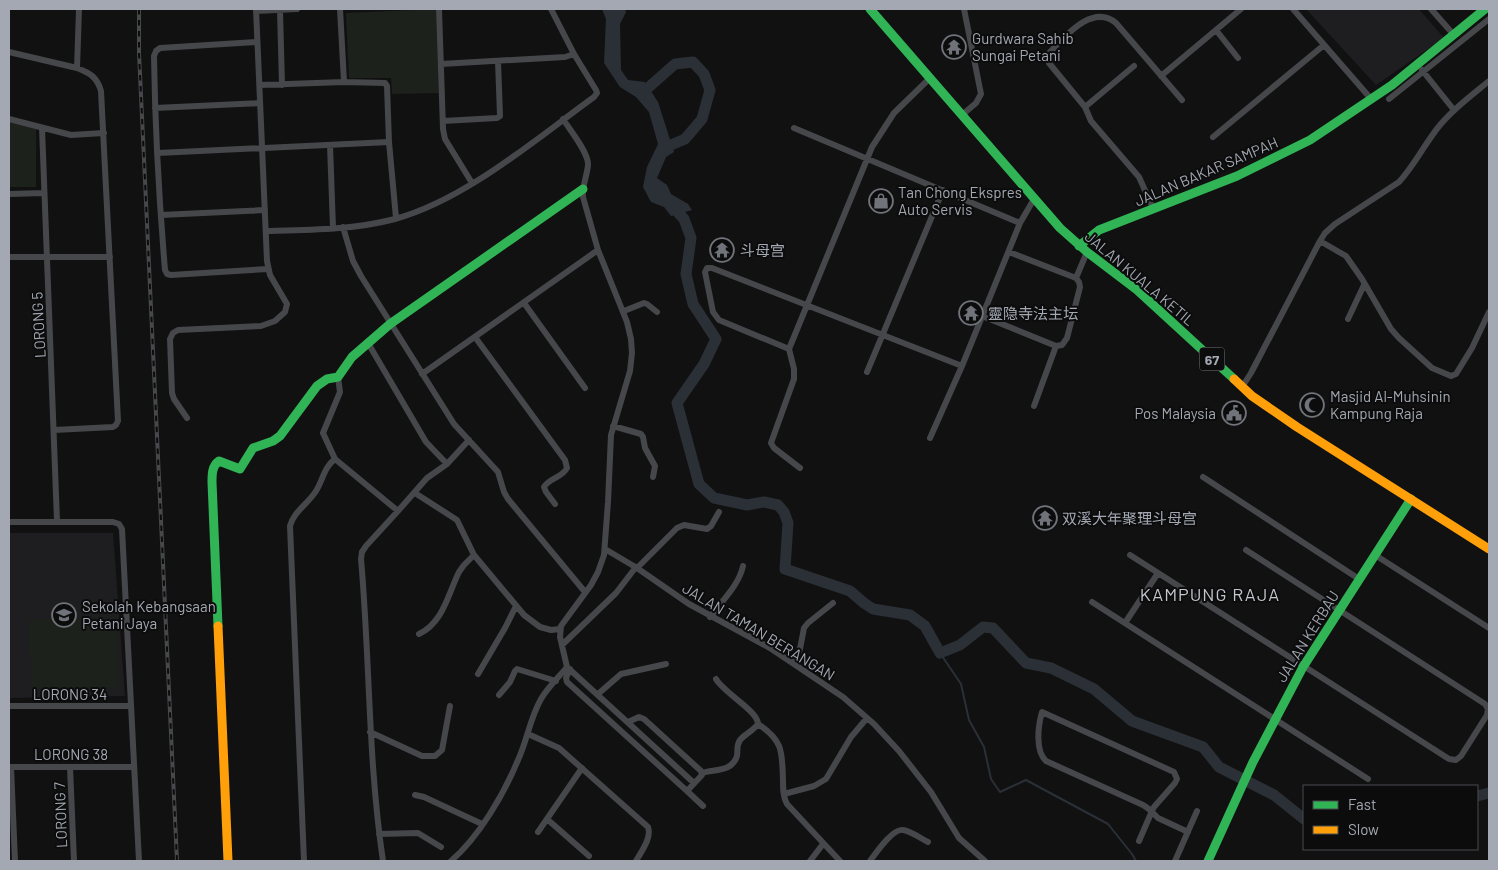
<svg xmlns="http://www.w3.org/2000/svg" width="1498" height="870" viewBox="0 0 1498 870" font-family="Barlow,'Noto Sans SC',sans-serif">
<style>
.built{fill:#1e1e20}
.green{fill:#1c211c}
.water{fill:#2a3036}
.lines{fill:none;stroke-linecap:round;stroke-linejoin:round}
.stream{stroke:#2a3036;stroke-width:2}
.river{stroke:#2a3036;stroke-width:11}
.street{stroke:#46474a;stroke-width:6}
.fast{stroke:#30b455;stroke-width:9}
.slow{stroke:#ff9f0a;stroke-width:9}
.rail-casing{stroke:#46484a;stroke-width:4}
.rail{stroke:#0c0c0d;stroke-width:2;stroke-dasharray:5.5;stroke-linecap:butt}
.labels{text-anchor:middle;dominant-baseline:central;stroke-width:4;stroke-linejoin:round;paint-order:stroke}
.shield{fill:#0c0c0d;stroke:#767980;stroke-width:1}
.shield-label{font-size:14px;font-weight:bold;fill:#a3a8b2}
.poi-label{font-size:15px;fill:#a3a8b2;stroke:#0c0c0d;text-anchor:start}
.street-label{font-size:15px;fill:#a3a8b2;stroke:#0c0c0d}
.quarter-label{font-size:18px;letter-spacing:1px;fill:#c4c7ce;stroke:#0c0c0d}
</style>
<rect width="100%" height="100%" fill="#111112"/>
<path class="built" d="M1306,9H1419L1444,38L1376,85Z
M9,533H113L125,696L9,698Z"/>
<path class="green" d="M436,9L439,93L392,94L391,78H349L346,13Z
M9,122L36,129V187H9Z
M116,618L118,687L31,689L29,619Z"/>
<path class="water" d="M602,9H625L626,12L620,24L621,70L628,80L645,82L658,102L674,152L666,157L657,178L667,185L671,194L688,204L692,210L671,216L664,207L651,202L643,187L647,167L658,144L649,112L636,97L620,87L604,63L606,19Z"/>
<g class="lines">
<path class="stream" d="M940,653L961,684L969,720L984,747L991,779L1000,792L1026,780L1108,824L1132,854L1136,861"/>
<path class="river" d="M641,94L675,64L693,62L704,74L710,90L702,119L685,139L664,148
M669,203L684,219L691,238L686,274L693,304L716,339L704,364L677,403L699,484L714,498L747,505L764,502L778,505L784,512L788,523L785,569L850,591L864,603L873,609L910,615L925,626L940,653L960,645L983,627L993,628L1026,663L1051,668L1094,689L1132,721L1203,747L1219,767L1274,795L1304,819
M1477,796L1489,793"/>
<path class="street" d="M340,9L344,82
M439,9L443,129L445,139L472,183
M1293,9L1372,100
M1431,9L1454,35
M280,10L282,85
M256,11L297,9
M1216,30L1238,58
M257,42L160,48L156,51L154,56C155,127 159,199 165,270L167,274L171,275L268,269
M9,52L77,68C90,73 97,77 101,91L118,421L116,425L113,427L54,430
M441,64L565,57L574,54
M1134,66L1085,107L1091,121L1139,177L1153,208
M77,68L79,9
M1422,70L1454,110
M1161,76L1241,9
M260,85L344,82L385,83L387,86L389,142L396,218
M1389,99L1489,19
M1085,107L1049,63L1047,58L1049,53C1065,37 1092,3 1116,23L1182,100
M155,108L260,103
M962,115L976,103L981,94L964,9
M9,119L71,135L104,133
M563,119C570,130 589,153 588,165C587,176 582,186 583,197L598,250L627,322L631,339L632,353L630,371L611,435L608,502L604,555L598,572L591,585L561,626L560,637L567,667L694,783
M443,121L497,118L500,116L498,61
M42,128L57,521
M794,128L1020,223
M1213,137L1324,45
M330,145L333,228
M158,153L389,142
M9,194L44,193
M161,215L265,210
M343,227L353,261L361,276L454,424L498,472L504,492L508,499L585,592
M266,231C309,230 353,230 395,219C465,200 536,139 594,97L597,93L596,90L574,54L551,9
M1320,241L1346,256L1362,279L1391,329L1399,338L1432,368L1451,376L1456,374L1472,348L1489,312
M1009,252L1076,278L1079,282L1080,287L1067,338L1062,345L1056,346
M9,257H110
M1076,278L1087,252
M524,303L585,388
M624,311L644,303L647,304L657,312
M982,316L1056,346L1034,406
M1348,319L1364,285
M475,337L565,460L567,468C562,478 549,478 544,487L546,492L555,504
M368,343L426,442L447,464
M789,349L719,320L713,312L705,272L707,268H712L962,366
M867,372L943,190
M422,374L598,250
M1242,387L1251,373L1320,241L1325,233L1335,224L1399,182C1415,165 1425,143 1440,125C1454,108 1472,95 1489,81
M187,418L174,399L172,393L170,339L173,333L178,330L261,326L275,321L285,312L287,304L270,275L267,261L256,9
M613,426L641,434L643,437L645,448L655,466L653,477
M930,438L962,366L1020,223L1034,199
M335,459L398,511L427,478L447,464L469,440
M800,468L774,448L771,443L794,379V369L789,349L872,147L894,113L930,78
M1203,477L1359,579
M415,493L457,520L474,555L524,615L540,627L551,630L560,629
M9,522H113L119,524L122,529L139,861
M605,549L637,568L689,604L770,648L843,697L874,724L899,751L931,792L959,838L985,861
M1130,555L1449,759L1456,760L1461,756L1487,715L1488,709L1485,704L1246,550
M1375,555L1489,628
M637,568L677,528L684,525L707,529L711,526L719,512
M1092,602L1368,779
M710,617C722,601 739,585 743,566
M1125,623L1158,573
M419,634C443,623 448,594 459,572L464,565L474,555
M562,645L616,593L636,567
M794,664L800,649L804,628L808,623L833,603
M570,669L566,678L567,682L687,791L702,775L701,771L644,719L639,717L628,722
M478,674L505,628L516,606
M598,694L621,674L666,664
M499,695L510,682L515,671L517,669L556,681
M9,706H131
M758,724C784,741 782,753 783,781C783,789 783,797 787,804L840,861
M370,732L422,756H435L442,750L450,706
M528,734L559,748L648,827C652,838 641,852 636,861
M9,767H133
M11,767L15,861
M70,767L74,861
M702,773C715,769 732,772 737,756C738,750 736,746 740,740C745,734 753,731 758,724C758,711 724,693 716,679
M687,791L703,806
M784,794L814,786L826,779L851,737L867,718
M415,795L424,797L482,824
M547,819L589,856
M538,832L582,768
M379,834L418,833L441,847
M1139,841L1152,811L1154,807L1175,783L1177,779L1174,772L1042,712C1038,726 1035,751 1046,761L1143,805C1149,808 1153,813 1158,818L1188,832
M304,861L290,526C294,511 308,504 316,491C323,480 324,467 335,459L323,433L340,392L338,377
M383,861C368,761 370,660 361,559L362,552L366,546L398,511
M451,861C479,837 504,794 518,760C527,741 530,718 541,699C548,687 559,677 567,667
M810,861L823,844
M870,861C876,853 893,828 903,830C911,831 920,838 928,842
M1175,861L1197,811"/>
<path class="fast" d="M870,9L1060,228L1087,252L1137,290L1234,379
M1079,246L1099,230L1237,176L1310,140L1392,85L1485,9
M218,626L212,482C212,474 212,466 219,461L240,469L253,448L273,441L280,436L317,386L327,379L338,377L352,357L390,324L583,189
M1208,861L1253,762L1303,667L1411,499"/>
<path class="slow" d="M1234,379L1252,396L1297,427L1489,549
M218,626L228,861"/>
<g class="rail-casing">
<path id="rail" d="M139,9V53L177,861"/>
</g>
<use href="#rail" class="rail"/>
</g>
<defs>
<g id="temple-ring" transform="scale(1.25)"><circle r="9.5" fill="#0c0c0d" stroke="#70737a" stroke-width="1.5"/><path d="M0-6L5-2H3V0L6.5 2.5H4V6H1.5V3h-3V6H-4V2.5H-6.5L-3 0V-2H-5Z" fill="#70737a"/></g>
<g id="shop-ring" transform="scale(1.25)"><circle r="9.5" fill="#0c0c0d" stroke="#70737a" stroke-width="1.5"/><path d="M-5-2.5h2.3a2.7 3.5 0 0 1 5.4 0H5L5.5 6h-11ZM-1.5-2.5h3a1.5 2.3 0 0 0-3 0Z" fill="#70737a"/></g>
<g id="mosque-ring" transform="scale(1.25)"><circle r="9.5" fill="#0c0c0d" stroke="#70737a" stroke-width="1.5"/><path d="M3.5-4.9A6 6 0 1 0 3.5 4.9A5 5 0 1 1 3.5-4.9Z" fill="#70737a"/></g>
<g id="civic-ring" transform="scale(1.25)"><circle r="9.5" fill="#0c0c0d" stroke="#70737a" stroke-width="1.5"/><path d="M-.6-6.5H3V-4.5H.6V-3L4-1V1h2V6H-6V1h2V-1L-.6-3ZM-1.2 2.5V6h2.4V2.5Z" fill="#70737a"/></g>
<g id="school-ring" transform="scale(1.25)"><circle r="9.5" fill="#0c0c0d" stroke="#70737a" stroke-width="1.5"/><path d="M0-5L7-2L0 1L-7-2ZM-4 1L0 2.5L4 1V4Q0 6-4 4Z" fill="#70737a"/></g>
</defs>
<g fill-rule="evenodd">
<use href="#temple-ring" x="954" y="47"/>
<use href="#shop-ring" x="881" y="201"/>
<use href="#temple-ring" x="722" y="250"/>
<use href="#temple-ring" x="971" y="313"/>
<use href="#mosque-ring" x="1312" y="405"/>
<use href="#civic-ring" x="1234" y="413"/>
<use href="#temple-ring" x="1045" y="518"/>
<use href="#school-ring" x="64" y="615"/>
</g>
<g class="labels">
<rect class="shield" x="1199.5" y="347.5" width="25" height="23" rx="4"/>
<g class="shield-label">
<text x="1212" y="359">67</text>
</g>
<g class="poi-label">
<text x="972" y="38">Gurdwara Sahib<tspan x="972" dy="17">Sungai Petani</tspan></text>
<text x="898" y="192">Tan Chong Ekspres<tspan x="898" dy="17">Auto Servis</tspan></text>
<text x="740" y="250">斗母宫</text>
<text x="988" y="313">靈隐寺法主坛</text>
<text x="1330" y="396">Masjid Al-Muhsinin<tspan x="1330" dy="17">Kampung Raja</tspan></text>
<text x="1216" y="413" text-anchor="end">Pos Malaysia</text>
<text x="1062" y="518">双溪大年聚理斗母宫</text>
<text x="82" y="606">Sekolah Kebangsaan<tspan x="82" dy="17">Petani Jaya</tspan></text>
</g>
<g class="street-label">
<text transform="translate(1206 171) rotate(-23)">JALAN BAKAR SAMPAH</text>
<text transform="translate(1140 278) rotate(40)">JALAN KUALA KETIL</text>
<text transform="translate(38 325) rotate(-93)">LORONG 5</text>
<text transform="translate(759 631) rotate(31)">JALAN TAMAN BERANGAN</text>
<text transform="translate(1307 636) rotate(-58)">JALAN KERBAU</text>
<text x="70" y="694">LORONG 34</text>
<text x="71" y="754">LORONG 38</text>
<text transform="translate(60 815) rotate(-92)">LORONG 7</text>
</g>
<g class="quarter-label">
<text x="1210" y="594">KAMPUNG RAJA</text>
</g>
</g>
<rect width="1498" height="870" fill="none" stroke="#a3a8b2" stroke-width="20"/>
<rect x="1303" y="785" width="175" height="65" fill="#0c0c0d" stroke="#484a4f"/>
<rect x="1313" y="801" width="25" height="8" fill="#30b455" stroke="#484a4f"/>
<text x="1348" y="810" font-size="15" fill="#a3a8b2">Fast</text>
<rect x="1313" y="826" width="25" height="8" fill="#ff9f0a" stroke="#484a4f"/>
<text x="1348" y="835" font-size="15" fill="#a3a8b2">Slow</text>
</svg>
